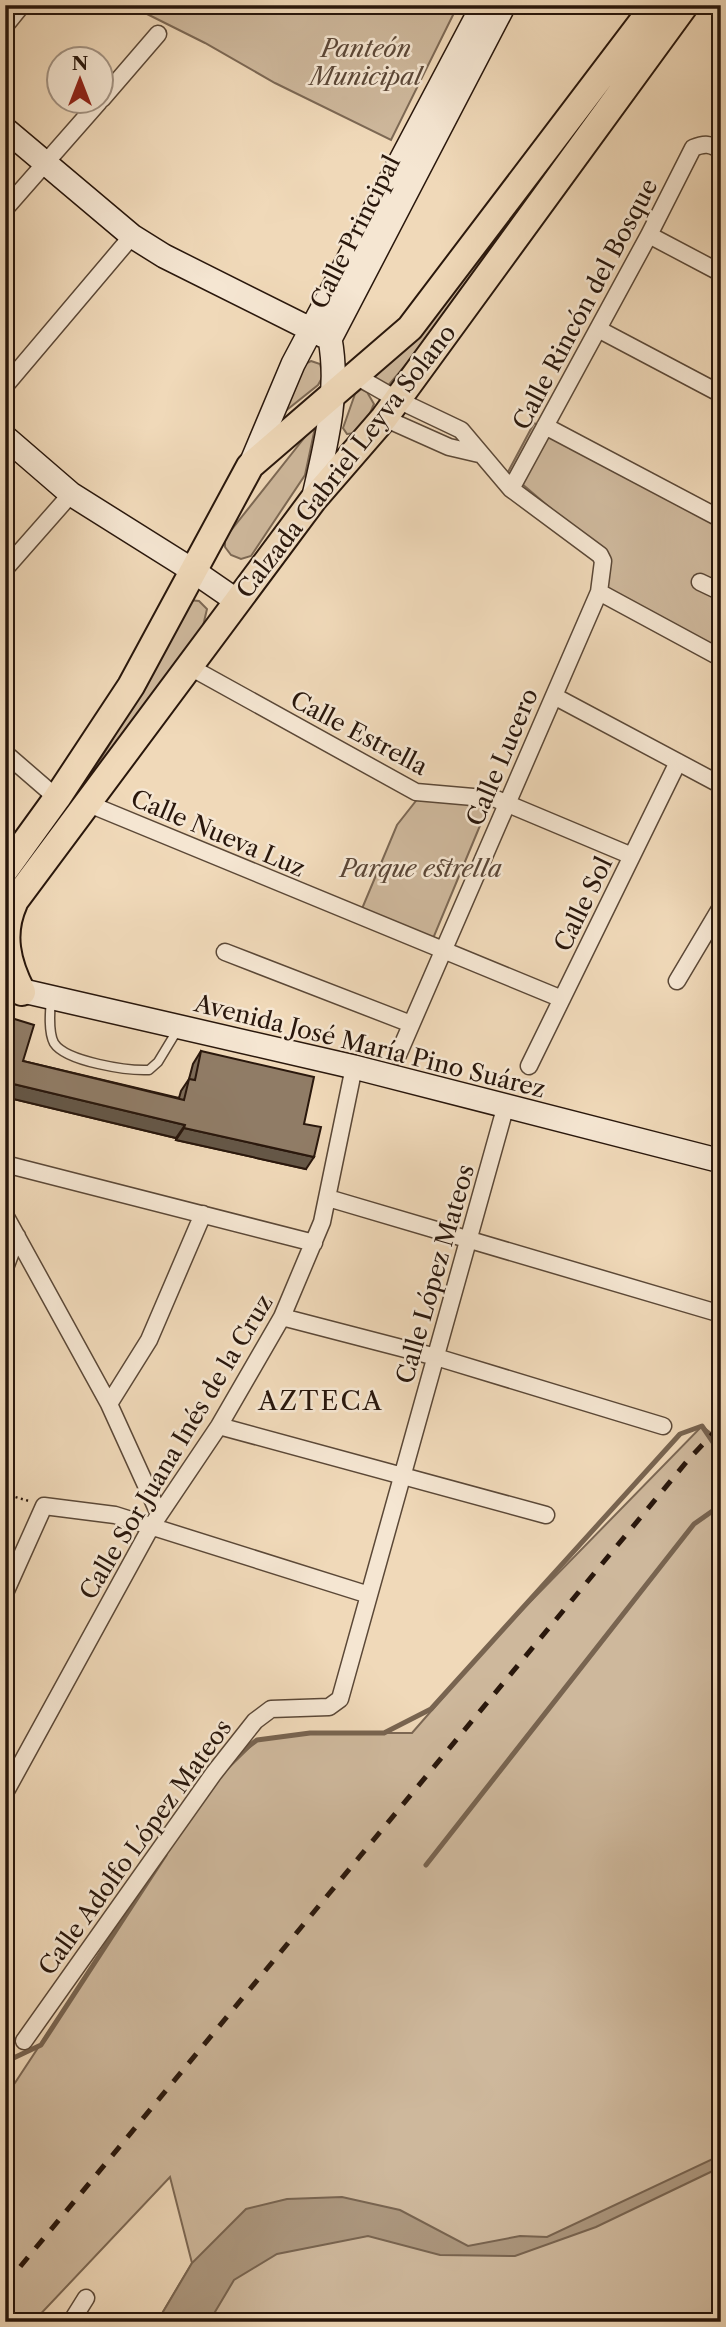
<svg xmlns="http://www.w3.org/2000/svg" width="726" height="2327" viewBox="0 0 726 2327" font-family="'Libre Caslon Text',serif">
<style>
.green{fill:#ceb89c;stroke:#7c6854;stroke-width:2}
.water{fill:#ac977e;stroke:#786450;stroke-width:2}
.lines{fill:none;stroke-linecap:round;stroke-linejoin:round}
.stream{stroke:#786450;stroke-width:5}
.lane-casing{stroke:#5b4837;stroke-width:11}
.street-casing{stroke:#5b4837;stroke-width:19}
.secondary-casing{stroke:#29170c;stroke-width:26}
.primary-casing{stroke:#29170c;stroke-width:30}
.path{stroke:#29170c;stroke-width:2.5;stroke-dasharray:2 3.5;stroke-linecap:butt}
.lane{stroke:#f5e6d2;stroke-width:8}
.street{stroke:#f5e6d2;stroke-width:16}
.secondary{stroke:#f5e6d2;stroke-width:23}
.primary{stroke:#f0d9b9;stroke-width:26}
.rail{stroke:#29170c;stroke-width:5;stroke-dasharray:12 12;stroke-linecap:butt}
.wall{fill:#7c6b58;stroke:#29170c;stroke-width:2}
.shaded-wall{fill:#655747;stroke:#29170c;stroke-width:2}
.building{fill:#907c66;stroke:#29170c;stroke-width:2}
.labels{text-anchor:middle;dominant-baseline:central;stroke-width:5;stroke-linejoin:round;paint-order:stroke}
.park-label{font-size:24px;font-style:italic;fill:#5b4737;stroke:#f5e6d2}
.street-label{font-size:24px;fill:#29170c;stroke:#f5e6d2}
.neighbourhood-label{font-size:26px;letter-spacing:2px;fill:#29170c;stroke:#f5e6d2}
</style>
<rect width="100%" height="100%" fill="#f0d9b9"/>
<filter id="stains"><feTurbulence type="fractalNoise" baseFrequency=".00286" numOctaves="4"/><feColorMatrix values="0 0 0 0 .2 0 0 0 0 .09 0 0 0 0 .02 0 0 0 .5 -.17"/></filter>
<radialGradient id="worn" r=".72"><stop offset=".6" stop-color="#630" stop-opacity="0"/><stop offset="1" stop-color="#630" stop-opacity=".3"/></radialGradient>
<path class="green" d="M129,5H458L391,140L275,83L205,43Z
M664,5H676L425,342L387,387L371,376Z
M311,361L320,364L323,376L318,385L283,413L305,364Z
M361,389L367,392L374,404C368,417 364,434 347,434L343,428L355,394Z
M316,423L305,475L251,556L241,559L231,555L225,547V538Z
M534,423L721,525V652L597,584L595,546L508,472Z
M189,600L199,601L207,609L203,626L78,796L111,742Z
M419,797L489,804L432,941L361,911L397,825Z
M702,1426L721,1441V2322H157L192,2263L170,2177L33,2322H5V2098L211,1785L257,1740L310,1733H412L494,1639Z"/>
<path class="water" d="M721,2155V2167L596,2227L515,2256L440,2255L368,2236L277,2254L234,2280L209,2322H157L192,2263L246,2209L287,2199L342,2197L400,2210L468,2246L520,2236L547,2237Z"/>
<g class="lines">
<path class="stream" d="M238,1754L257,1740L310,1733H384L431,1709L680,1434L702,1426L721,1454
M426,1865L694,1524L721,1505
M5,2062L41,2045L165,1855"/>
<g class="lane-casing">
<path id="lane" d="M51,999C50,1011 48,1032 54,1043C66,1062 129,1071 149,1070L158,1062L178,1029"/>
</g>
<g class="street-casing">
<path id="street" d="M5,26L22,5
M102,99L158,34
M5,209L99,102
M649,235L721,273
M598,329L721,394
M356,376L398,400L461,430L511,489L600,555L603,561L599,592L398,1055
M5,386L132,236
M384,418L449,447L479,454
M545,426L721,519
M511,489L649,235L693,148C705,143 710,144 721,150
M5,569L71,494
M700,582L721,592
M599,592L721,658
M190,667L416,792L496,799L632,856
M554,696L721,785
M5,753L57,798
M89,804L562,999
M225,952L411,1024
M677,981L721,907
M529,1066L678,762
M5,1164L314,1243
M328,1198L721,1314
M5,1215L109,1404L159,1514
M5,1268L17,1236
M282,1317L436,1357L663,1426
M109,1404L149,1340L203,1214
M219,1426L546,1515
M5,1593L44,1506L115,1515L369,1595
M5,1793L151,1527L219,1426L282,1317L322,1222L354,1067
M24,2041L214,1773L255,1721L271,1709L329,1707L340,1699L506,1105
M71,2322L86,2298"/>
</g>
<g class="secondary-casing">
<path id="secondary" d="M5,129L132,236L164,256L324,336
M5,437L71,494L192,570L237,601
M250,466L293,364L483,5
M313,500C325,448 340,392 330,339L504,5
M6,987L354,1067L721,1161"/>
</g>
<g class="primary-casing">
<path id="primary" d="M5,870L57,798L131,686L250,466L410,328L655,5
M14,903C0,934 7,963 22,992
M5,914L313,500L384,418L685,5"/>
</g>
<path class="path" d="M5,1494L29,1501"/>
<use href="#lane" class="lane"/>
<use href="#street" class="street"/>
<use href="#secondary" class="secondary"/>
<use href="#primary" class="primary"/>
<path class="rail" d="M5,2285L688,1460L721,1425"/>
</g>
<path class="wall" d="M5,1016L23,1061L179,1098L181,1091L189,1079L193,1064L201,1051L304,1124L306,1169L176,1140V1138L5,1097Z"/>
<path class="shaded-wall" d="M5,1082L185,1125L176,1138L5,1097Z
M184,1128L314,1157L306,1169L176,1140Z"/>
<path class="building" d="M5,1016L34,1025L23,1061L184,1100L189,1079L195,1080L201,1051L314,1077L304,1124L321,1127L314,1157L184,1128L185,1125L5,1082Z"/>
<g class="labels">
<g class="park-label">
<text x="366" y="48">Panteón<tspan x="366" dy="28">Municipal</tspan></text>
<text x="421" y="868">Parque estrella</text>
</g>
<g class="street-label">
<text transform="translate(355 232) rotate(-63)">Calle Principal</text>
<text transform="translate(585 304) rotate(-62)">Calle Rincón del Bosque</text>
<text transform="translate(346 461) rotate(-52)">Calzada Gabriel Leyva Solano</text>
<text transform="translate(359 733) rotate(28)">Calle Estrella</text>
<text transform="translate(502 757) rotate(-67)">Calle Lucero</text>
<text transform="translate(218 833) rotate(23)">Calle Nueva Luz</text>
<text transform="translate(583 904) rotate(-64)">Calle Sol</text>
<text transform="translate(370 1046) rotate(14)">Avenida José María Pino Suárez</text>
<text transform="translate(435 1274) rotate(-74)">Calle López Mateos</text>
<text transform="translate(176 1447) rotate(-59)">Calle Sor Juana Inés de la Cruz</text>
<text transform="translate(135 1847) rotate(-54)">Calle Adolfo López Mateos</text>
</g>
<g class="neighbourhood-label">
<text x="321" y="1401">AZTECA</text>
</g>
</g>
<rect width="726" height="2327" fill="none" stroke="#f0d9b9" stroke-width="28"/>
<rect x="7" y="7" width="712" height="2313" fill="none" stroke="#29170c" stroke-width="3.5"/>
<rect x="14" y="14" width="698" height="2299" fill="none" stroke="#29170c" stroke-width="2"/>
<g transform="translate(80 80)"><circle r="33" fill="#f5e6d2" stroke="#a39383" stroke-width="2"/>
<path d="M0-5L12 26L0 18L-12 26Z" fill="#8f2418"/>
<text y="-10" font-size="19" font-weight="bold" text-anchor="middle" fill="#29170c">N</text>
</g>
<rect width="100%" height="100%" filter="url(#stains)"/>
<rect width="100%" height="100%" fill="url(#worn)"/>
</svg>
